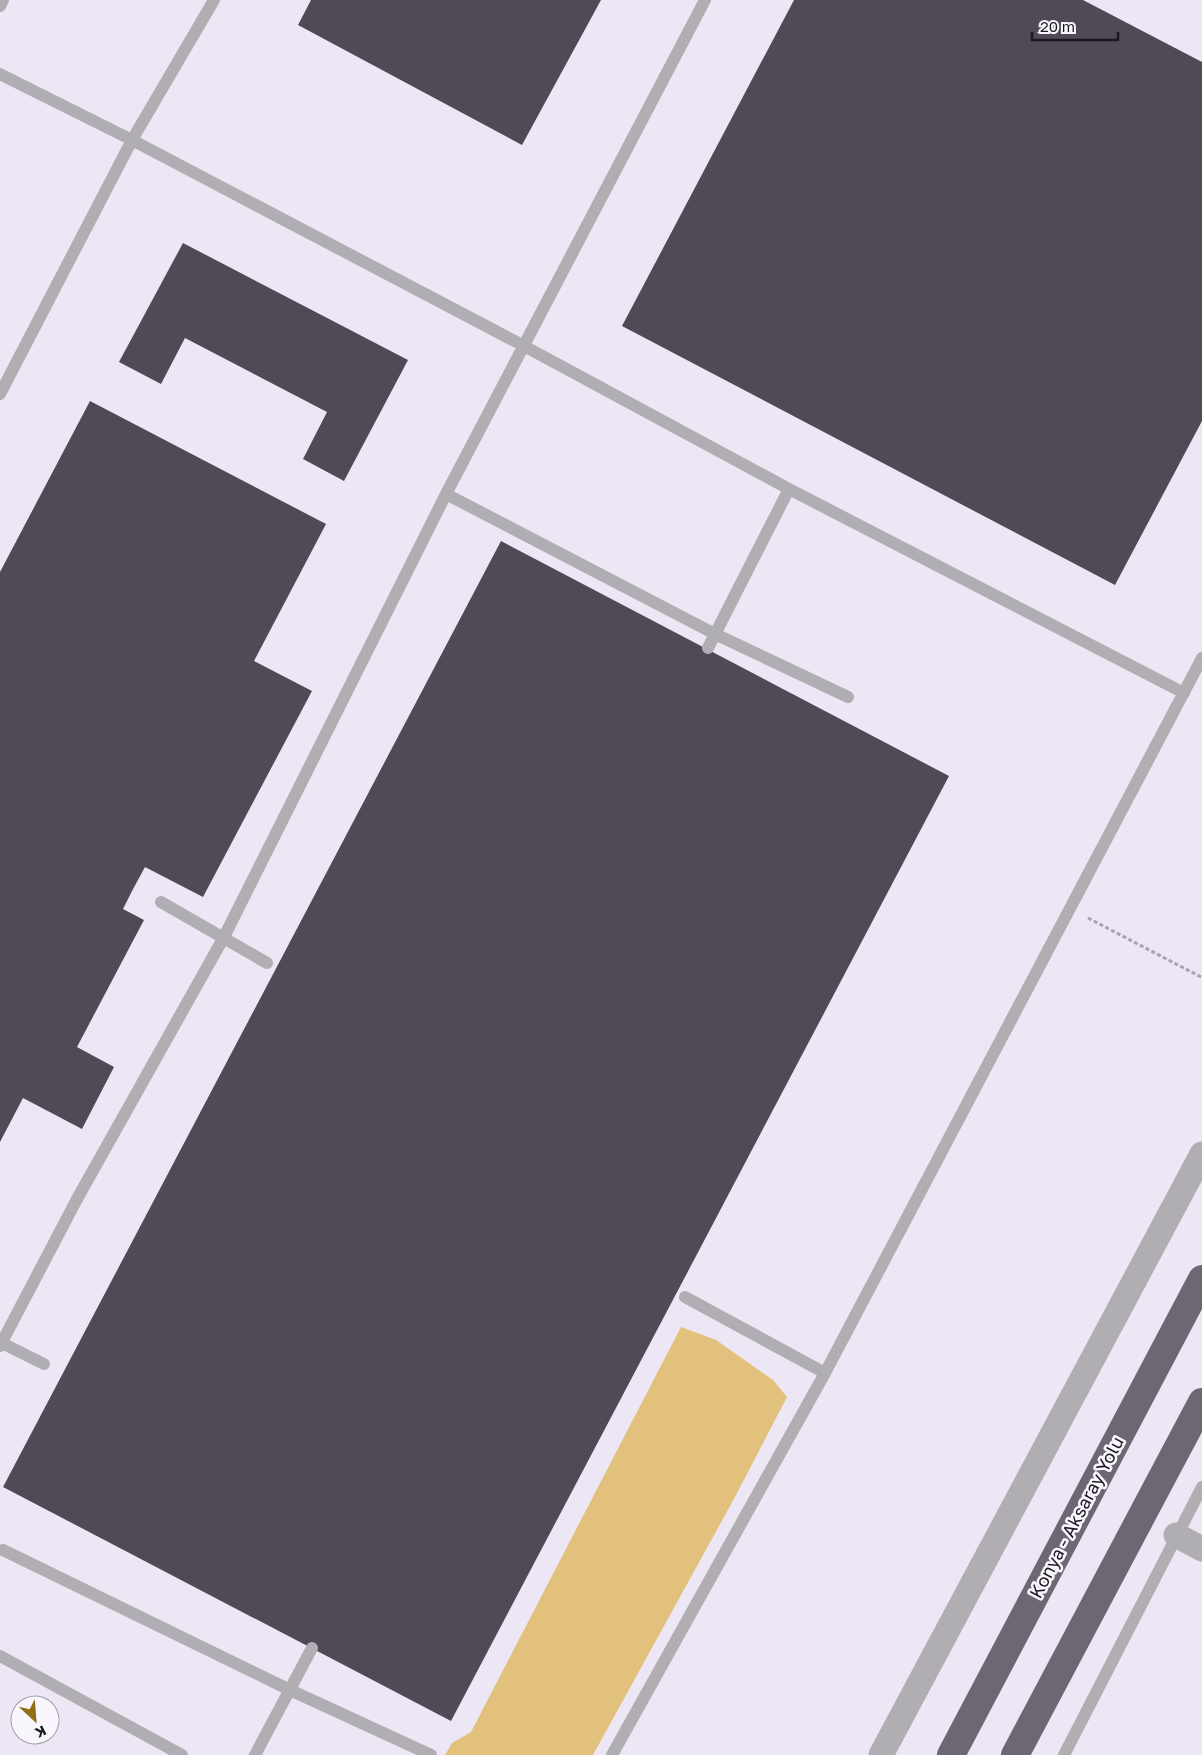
<svg xmlns="http://www.w3.org/2000/svg" width="1202" height="1755" viewBox="0 0 1202 1755" font-family="'Golos Text',sans-serif">
<style>
.green{fill:#e2c17c}
.building{fill:#4f4a56}
.lines{fill:none;stroke-linecap:round;stroke-linejoin:round}
.path{stroke:#a8a4af;stroke-width:3;stroke-dasharray:4 2.5;stroke-linecap:butt}
.lane{stroke:#b0adb3;stroke-width:12}
.street{stroke:#b0adb3;stroke-width:25}
.highway{stroke:#6d6774;stroke-width:28}
.labels{text-anchor:middle;dominant-baseline:central;stroke-width:5;stroke-linejoin:round;paint-order:stroke}
.street-label{font-size:18px;fill:#1c1a1f;stroke:#f9f6fe}
</style>
<rect width="100%" height="100%" fill="#ede7f5"/>
<path class="green" d="M681,1327L716,1340L773,1380L787,1397L735,1497L593,1755H445L452,1743L471,1732Z"/>
<path class="building" d="M311,0H601L522,145L298,25Z
M794,0H1083L1202,62V421L1115,585L622,326Z
M183,243L408,360L344,481L303,459L327,412L185,338L161,384L119,362Z
M90,401L326,524L254,661L312,691L203,897L145,867L132,891L123,909L144,920L77,1047L114,1067L82,1129L23,1098L0,1142V572Z
M501,541L949,776L451,1721L3,1487Z"/>
<g class="lines">
<path class="path" d="M1088,918L1201,977"/>
<path class="lane" d="M0,6L3,0
M0,74L132,140L524,346L789,489L1184,693
M0,394L132,140L214,0
M446,494L715,634L848,697
M708,648L789,489
M161,902L267,963
M685,1297L825,1373
M2,1343L44,1364
M0,1346L77,1199L224,937L446,494L705,0
M3,1550L290,1690L431,1755
M0,1656L182,1755
M255,1755L312,1648
M612,1755L825,1373L1202,658
M1064,1755L1202,1487"/>
<path class="street" d="M1176,1535L1202,1549
M881,1755L1202,1154"/>
<path class="highway" d="M951,1755L1202,1279
M1015,1755L1202,1402"/>
</g>
<g class="labels">
<g class="street-label">
<text transform="translate(1076 1517) rotate(-62)">Konya - Aksaray Yolu</text>
</g>
</g>
<g transform="translate(35 1720) rotate(154)"><circle r="24" fill="#f9f6fe" stroke="#a19ea5"/>
<path d="M0-4L9 19L0 12L-9 19Z" fill="#926e15"/>
<text y="-8" font-size="14" font-weight="bold" text-anchor="middle" fill="#1c1a1f">K</text>
</g>
<path d="M1032 32v8h86v-8" fill="none" stroke="#1c1a1f" stroke-width="2.5"/>
<text x="1040" y="32" font-size="15" fill="#1c1a1f" stroke="#f9f6fe" stroke-width="4" paint-order="stroke">20 m</text>
</svg>
